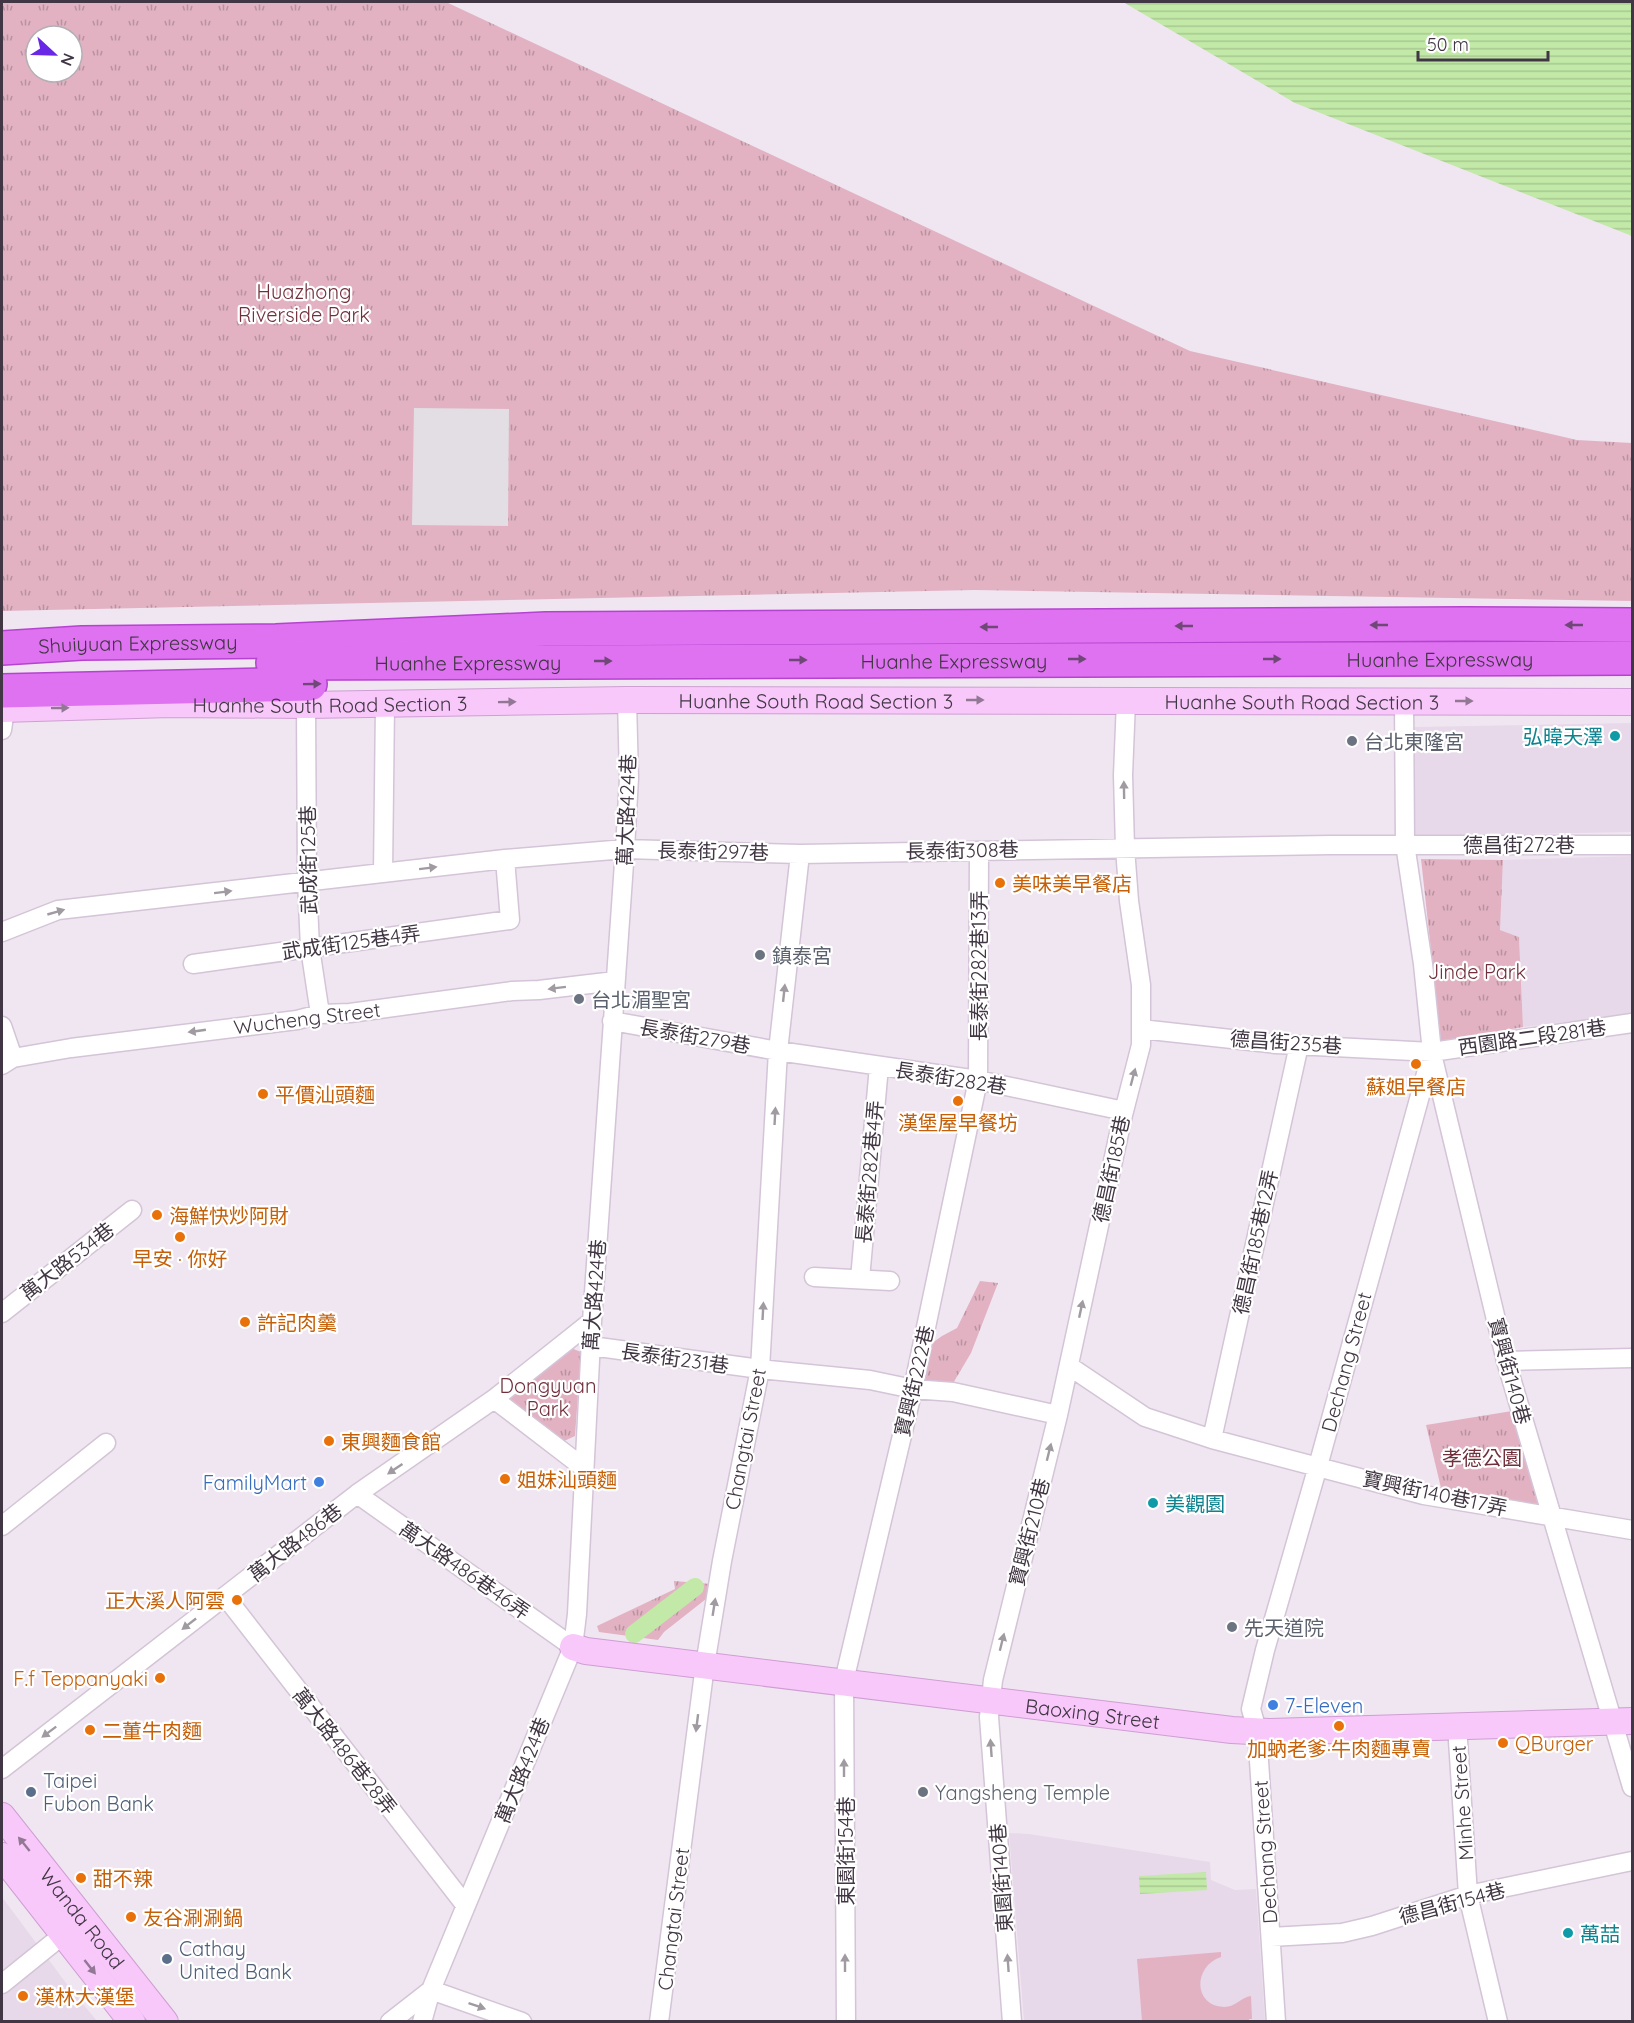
<svg xmlns="http://www.w3.org/2000/svg" width="1634" height="2023" viewBox="0 0 1634 2023" font-family="Quicksand,'Noto Sans TC',sans-serif">
<style>
.residential{fill:#e7d9e9}
.grass{fill:#e2b2c3}
.park{fill:url(#park-tufts);fill-rule:evenodd}
.parking{fill:#e2dee3}
.water{fill:url(#water-rules)}
.lines{fill:none;stroke-linecap:round;stroke-linejoin:round}
.canal{stroke:#c2e9a7;stroke-width:18}
.street-casing{stroke:#d4c4d7;stroke-width:21}
.secondary-casing{stroke:#cf9ed3;stroke-width:28}
.highway-casing{stroke:#b643cf;stroke-width:36}
.street{stroke:#fff;stroke-width:18}
.secondary{stroke:#f7c8f9;stroke-width:26}
.highway{stroke:#de72f1;stroke-width:33}
.oneway{fill:#704877}
.oneway2{fill:#937895}
.oneway3{fill:#a09aa1}
.culture-dot{fill:#0f9aa8;stroke:#fff;stroke-width:2}
.worship-dot{fill:#6b7280;stroke:#fff;stroke-width:2}
.food-dot{fill:#e8710a;stroke:#fff;stroke-width:2}
.shop-dot{fill:#3f7fe0;stroke:#fff;stroke-width:2}
.service-dot{fill:#5c6f8a;stroke:#fff;stroke-width:2}
.labels{text-anchor:middle;dominant-baseline:central;stroke-width:4.5;stroke-linejoin:round;paint-order:stroke}
.park-label{font-size:20px;fill:#702f3b;stroke:#fff}
.street-label{font-size:20px;fill:#413643;stroke:#fff}
.culture-label{font-size:20px;fill:#0d838f;stroke:#fff;text-anchor:start}
.worship-label{font-size:20px;fill:#5b616d;stroke:#fff;text-anchor:start}
.food-label{font-size:20px;fill:#c56008;stroke:#fff;text-anchor:start}
.shop-label{font-size:20px;fill:#366cbe;stroke:#fff;text-anchor:end}
.service-label{font-size:20px;fill:#4e5e75;stroke:#fff;text-anchor:start}
</style>
<defs>
<pattern id="park-tufts" width="24" height="20" patternUnits="userSpaceOnUse" patternTransform="scale(1.5)"><rect width="24" height="20" fill="#e2b2c3"/><path d="M3 7l-1-3M5 7V3M7 7l1-3M15 17l-1-3M17 17v-4M19 17l1-3" fill="none" stroke="#b992a0"/></pattern>
<pattern id="water-rules" width="6" height="5" patternUnits="userSpaceOnUse" patternTransform="scale(1.5)"><rect width="6" height="5" fill="#c2e9a7"/><path d="M0 2.5h6" fill="none" stroke="#a8c891"/></pattern>
</defs>
<rect width="100%" height="100%" fill="#f0e6f1"/>
<path class="residential" d="M1632,723V832L1415,836L1414,727Z
M1632,856V1014L1523,1027L1519,937L1500,930L1503,860Z
M1009,1833L1029,1834L1210,1862L1211,1880L1235,1890L1256,1889L1265,2021H1024Z
M2,1897L72,1991H75L74,1993L97,2021H2Z"/>
<path class="grass" d="M1221,1952V1957C1193,1966 1193,2006 1224,2007C1236,2007 1241,1997 1251,1996L1252,2019H1249V2022L1142,2021L1137,1959Z"/>
<path class="park" d="M2,2H446L1190,351L1577,440L1632,443V601L975,590L2,611ZM36,36H72V72H36Z
M1421,859L1503,860L1500,930L1519,937L1523,1027L1441,1042Z
M980,1281L998,1283L971,1353L952,1385L920,1381L928,1346L942,1336L957,1328Z
M566,1346L581,1352L575,1436L562,1442L509,1406L508,1390Z
M1512,1411L1541,1511L1441,1488L1426,1425Z
M674,1581L711,1584L709,1599H706L664,1632L658,1640L599,1632L597,1626L675,1589Z"/>
<path class="parking" d="M414,408L509,409L508,526L412,525Z"/>
<path class="water" d="M1123,2H1632V236L1295,103Z
M1206,1872L1207,1890L1140,1894L1139,1876Z"/>
<g class="lines">
<path class="canal" d="M634,1634L695,1587"/>
<g class="street-casing">
<path id="street" d="M306,705L307,881L310,948L320,1014
M2,730L5,709
M383,873L385,704
M2,932L58,910L505,859L625,849L800,854L1330,845H1632
M193,964L510,920L505,859
M612,1021L778,1051L978,1080L1124,1111
M2,1026L13,1058
M1141,1029L1276,1044L1432,1052L1632,1023
M1432,1054L1506,1361L1632,1787
M2,1065L13,1058L71,1048L297,1020L320,1014L350,1013L512,991L539,990L615,981
M814,1277L890,1281
M860,1279L879,1066
M2,1313L132,1210
M591,1346L760,1369L870,1380L913,1389L953,1392L1058,1415
M1506,1361L1632,1358
M1069,1366L1145,1417L1212,1439L1424,1495L1632,1530
M494,1399L584,1468
M1212,1439L1299,1045
M357,1494L573,1647
M2,1526L106,1443
M225,1596L466,1906
M1457,1725L1468,1895L1498,2022
M2,1769L357,1494L494,1399L592,1321
M1271,1937L1342,1933L1372,1926L1468,1895L1632,1861
M2,1984L64,1934
M431,1990L522,2022
M390,2022L431,1990
M422,2022L431,1990L573,1647L577,1614L592,1321L625,849L629,778L627,700
M659,2022L705,1665L722,1561L760,1369L778,1051L800,854
M846,2022L844,1681L913,1389L978,1080L979,851
M1012,2022L989,1717L993,1680L1058,1415L1123,1115L1141,1045V985L1129,901L1125,848L1123,775L1126,701
M1276,2022L1257,1730L1251,1709L1265,1650L1318,1466L1432,1052L1423,964L1405,844L1404,701"/>
</g>
<g class="secondary-casing">
<g id="secondary">
<path id="s1" d="M2,709L170,704L306,705L627,700L1632,702"/>
<path id="s2" d="M573,1647L586,1651L1232,1730L1269,1732L1632,1721"/>
<path id="s3" d="M2,1816L165,2022"/>
<path d="M2,1856L132,2022"/>
</g>
</g>
<g class="highway-casing">
<g id="highway">
<path id="s4" d="M2,648L82,643L276,641L546,629L1465,624L1632,625"/>
<path id="s5" d="M273,663L1632,658"/>
<path d="M2,691L310,684"/>
</g>
</g>
<use href="#street" class="street"/>
<use href="#secondary" class="secondary"/>
<use href="#highway" class="highway"/>
</g>
<defs><path id="oneway-solid" d="M-6-.8H1V-3.2L6.5 0L1 3.2V.8H-6Z" transform="scale(1.5)"/></defs>
<g class="oneway">
<use href="#oneway-solid" transform="translate(1379 625) rotate(180)"/>
<use href="#oneway-solid" transform="translate(1574 625) rotate(-180)"/>
<use href="#oneway-solid" transform="translate(1184 626) rotate(180)"/>
<use href="#oneway-solid" transform="translate(989 627) rotate(180)"/>
<use href="#oneway-solid" transform="translate(1077 659)"/>
<use href="#oneway-solid" transform="translate(1272 659)"/>
<use href="#oneway-solid" transform="translate(798 660)"/>
<use href="#oneway-solid" transform="translate(603 661)"/>
<use href="#oneway-solid" transform="translate(312 684) rotate(-1)"/>
</g>
<g class="oneway2">
<use href="#oneway-solid" transform="translate(975 700)"/>
<use href="#oneway-solid" transform="translate(1464 701)"/>
<use href="#oneway-solid" transform="translate(507 702) rotate(-1)"/>
<use href="#oneway-solid" transform="translate(60 708) rotate(-1)"/>
<use href="#oneway-solid" transform="translate(24 1844) rotate(-129)"/>
<use href="#oneway-solid" transform="translate(90 1967) rotate(52)"/>
</g>
<g class="oneway3">
<use href="#oneway-solid" transform="translate(1124 790) rotate(-91)"/>
<use href="#oneway-solid" transform="translate(428 868) rotate(-7)"/>
<use href="#oneway-solid" transform="translate(223 892) rotate(-7)"/>
<use href="#oneway-solid" transform="translate(56 912) rotate(-16)"/>
<use href="#oneway-solid" transform="translate(557 988) rotate(173)"/>
<use href="#oneway-solid" transform="translate(784 993) rotate(-84)"/>
<use href="#oneway-solid" transform="translate(197 1031) rotate(172)"/>
<use href="#oneway-solid" transform="translate(1133 1077) rotate(-75)"/>
<use href="#oneway-solid" transform="translate(775 1116) rotate(-87)"/>
<use href="#oneway-solid" transform="translate(1081 1309) rotate(-78)"/>
<use href="#oneway-solid" transform="translate(763 1311) rotate(-87)"/>
<use href="#oneway-solid" transform="translate(1049 1452) rotate(-76)"/>
<use href="#oneway-solid" transform="translate(395 1469) rotate(146)"/>
<use href="#oneway-solid" transform="translate(714 1607) rotate(-81)"/>
<use href="#oneway-solid" transform="translate(189 1624) rotate(142)"/>
<use href="#oneway-solid" transform="translate(1002 1642) rotate(-76)"/>
<use href="#oneway-solid" transform="translate(697 1723) rotate(97)"/>
<use href="#oneway-solid" transform="translate(49 1732) rotate(143)"/>
<use href="#oneway-solid" transform="translate(991 1748) rotate(-94)"/>
<use href="#oneway-solid" transform="translate(844 1768) rotate(-90)"/>
<use href="#oneway-solid" transform="translate(845 1963) rotate(-90)"/>
<use href="#oneway-solid" transform="translate(1008 1963) rotate(-94)"/>
<use href="#oneway-solid" transform="translate(477 2006) rotate(19)"/>
</g>
<g class="culture-dot">
<circle cx="1615" cy="736" r="6"/>
<circle cx="1153" cy="1503" r="6"/>
<circle cx="1568" cy="1933" r="6"/>
</g>
<g class="worship-dot">
<circle cx="1352" cy="741" r="6"/>
<circle cx="760" cy="955" r="6"/>
<circle cx="579" cy="999" r="6"/>
<circle cx="1232" cy="1627" r="6"/>
<circle cx="923" cy="1792" r="6"/>
</g>
<g class="food-dot">
<circle cx="1000" cy="883" r="6"/>
<circle cx="1416" cy="1064" r="6"/>
<circle cx="263" cy="1094" r="6"/>
<circle cx="958" cy="1101" r="6"/>
<circle cx="157" cy="1215" r="6"/>
<circle cx="180" cy="1237" r="6"/>
<circle cx="245" cy="1322" r="6"/>
<circle cx="329" cy="1441" r="6"/>
<circle cx="505" cy="1479" r="6"/>
<circle cx="237" cy="1600" r="6"/>
<circle cx="160" cy="1678" r="6"/>
<circle cx="1339" cy="1726" r="6"/>
<circle cx="90" cy="1730" r="6"/>
<circle cx="1503" cy="1743" r="6"/>
<circle cx="81" cy="1878" r="6"/>
<circle cx="131" cy="1917" r="6"/>
<circle cx="23" cy="1996" r="6"/>
</g>
<g class="shop-dot">
<circle cx="319" cy="1482" r="6"/>
<circle cx="1273" cy="1705" r="6"/>
</g>
<g class="service-dot">
<circle cx="31" cy="1792" r="6"/>
<circle cx="167" cy="1959" r="6"/>
</g>
<g class="labels">
<g class="park-label">
<text x="304" y="291">Huazhong<tspan x="304" dy="23">Riverside Park</tspan></text>
<text x="1477" y="971">Jinde Park</text>
<text x="548" y="1385">Dongyuan<tspan x="548" dy="23">Park</tspan></text>
<text x="1482" y="1457">孝德公園</text>
</g>
<g class="street-label">
<text stroke="none"><textPath href="#s4" startOffset="136">Shuiyuan Expressway</textPath></text>
<text stroke="none"><textPath href="#s5" startOffset="1167">Huanhe Expressway</textPath></text>
<text stroke="none"><textPath href="#s5" startOffset="681">Huanhe Expressway</textPath></text>
<text stroke="none"><textPath href="#s5" startOffset="195">Huanhe Expressway</textPath></text>
<text stroke="none"><textPath href="#s1" startOffset="814">Huanhe South Road Section 3</textPath></text>
<text stroke="none"><textPath href="#s1" startOffset="1300">Huanhe South Road Section 3</textPath></text>
<text stroke="none"><textPath href="#s1" startOffset="328">Huanhe South Road Section 3</textPath></text>
<text transform="translate(626 810) rotate(-88)">萬大路424巷</text>
<text x="1519" y="844">德昌街272巷</text>
<text transform="translate(962 850) rotate(-1)">長泰街308巷</text>
<text transform="translate(713 851) rotate(1)">長泰街297巷</text>
<text transform="translate(308 860) rotate(-91)">武成街125巷</text>
<text transform="translate(351 942) rotate(-8)">武成街125巷4弄</text>
<text transform="translate(978 966) rotate(-90)">長泰街282巷13弄</text>
<text transform="translate(307 1018) rotate(-7)">Wucheng Street</text>
<text transform="translate(695 1036) rotate(10)">長泰街279巷</text>
<text transform="translate(1532 1037) rotate(-8)">西園路二段281巷</text>
<text transform="translate(1286 1042) rotate(4)">德昌街235巷</text>
<text transform="translate(951 1078) rotate(9)">長泰街282巷</text>
<text transform="translate(1111 1169) rotate(-78)">德昌街185巷</text>
<text transform="translate(869 1172) rotate(-85)">長泰街282巷4弄</text>
<text transform="translate(1255 1242) rotate(-78)">德昌街185巷12弄</text>
<text transform="translate(67 1261) rotate(-38)">萬大路534巷</text>
<text transform="translate(594 1295) rotate(-86)">萬大路424巷</text>
<text transform="translate(675 1358) rotate(8)">長泰街231巷</text>
<text transform="translate(1346 1362) rotate(-75)">Dechang Street</text>
<text transform="translate(1510 1371) rotate(75)">寶興街140巷</text>
<text transform="translate(914 1381) rotate(-77)">寶興街222巷</text>
<text transform="translate(745 1439) rotate(-79)">Changtai Street</text>
<text transform="translate(1435 1493) rotate(12)">寶興街140巷17弄</text>
<text transform="translate(1029 1532) rotate(-76)">寶興街210巷</text>
<text transform="translate(295 1542) rotate(-38)">萬大路486巷</text>
<text transform="translate(465 1570) rotate(35)">萬大路486巷46弄</text>
<text stroke="none"><textPath href="#s2" startOffset="524">Baoxing Street</textPath></text>
<text transform="translate(345 1751) rotate(52)">萬大路486巷28弄</text>
<text transform="translate(522 1770) rotate(-68)">萬大路424巷</text>
<text transform="translate(1462 1803) rotate(-94)">Minhe Street</text>
<text transform="translate(845 1851) rotate(-90)">東園街154巷</text>
<text transform="translate(1265 1852) rotate(-94)">Dechang Street</text>
<text transform="translate(1001 1878) rotate(-94)">東園街140巷</text>
<text transform="translate(1452 1903) rotate(-15)">德昌街154巷</text>
<text stroke="none"><textPath href="#s3" startOffset="130">Wanda Road</textPath></text>
<text transform="translate(673 1919) rotate(-83)">Changtai Street</text>
</g>
<g class="culture-label">
<text x="1603" y="736" text-anchor="end">弘暐天澤</text>
<text x="1165" y="1503">美觀園</text>
<text x="1580" y="1933">萬喆</text>
</g>
<g class="worship-label">
<text x="1364" y="741">台北東隆宮</text>
<text x="772" y="955">鎮泰宮</text>
<text x="591" y="999">台北湄聖宮</text>
<text x="1244" y="1627">先天道院</text>
<text x="935" y="1792">Yangsheng Temple</text>
</g>
<g class="food-label">
<text x="1012" y="883">美味美早餐店</text>
<text x="1416" y="1086" text-anchor="middle">蘇姐早餐店</text>
<text x="275" y="1094">平價汕頭麵</text>
<text x="958" y="1122" text-anchor="middle">漢堡屋早餐坊</text>
<text x="169" y="1215">海鮮快炒阿財</text>
<text x="180" y="1258" text-anchor="middle">早安 · 你好</text>
<text x="257" y="1322">許記肉羹</text>
<text x="341" y="1441">東興麵食館</text>
<text x="517" y="1479">姐妹汕頭麵</text>
<text x="225" y="1600" text-anchor="end">正大溪人阿雲</text>
<text x="148" y="1678" text-anchor="end">F.f Teppanyaki</text>
<text x="102" y="1730">二董牛肉麵</text>
<text x="1515" y="1743">QBurger</text>
<text x="1339" y="1748" text-anchor="middle">加蚋老爹·牛肉麵專賣</text>
<text x="93" y="1878">甜不辣</text>
<text x="143" y="1917">友谷涮涮鍋</text>
<text x="35" y="1996">漢林大漢堡</text>
</g>
<g class="shop-label">
<text x="307" y="1482">FamilyMart</text>
<text x="1285" y="1705" text-anchor="start">7-Eleven</text>
</g>
<g class="service-label">
<text x="43" y="1780">Taipei<tspan x="43" dy="23">Fubon Bank</tspan></text>
<text x="179" y="1948">Cathay<tspan x="179" dy="23">United Bank</tspan></text>
</g>
</g>
<rect width="1634" height="2023" fill="none" stroke="#413643" stroke-width="6"/>
<g transform="translate(54 54) rotate(112)"><circle r="28" fill="#ffffff" stroke="#b3afb4" stroke-width="1.5"/>
<path d="M0-4.5L10 22L0 15L-10 22Z" fill="#6928e6"/>
<text y="-9" font-size="16" font-weight="bold" text-anchor="middle" fill="#413643">N</text>
</g>
<path d="M1418 51v9h130v-9" fill="none" stroke="#413643" stroke-width="3"/>
<text x="1427" y="51" font-size="18" fill="#413643" stroke="#ffffff" stroke-width="4.5" paint-order="stroke">50 m</text>
</svg>
